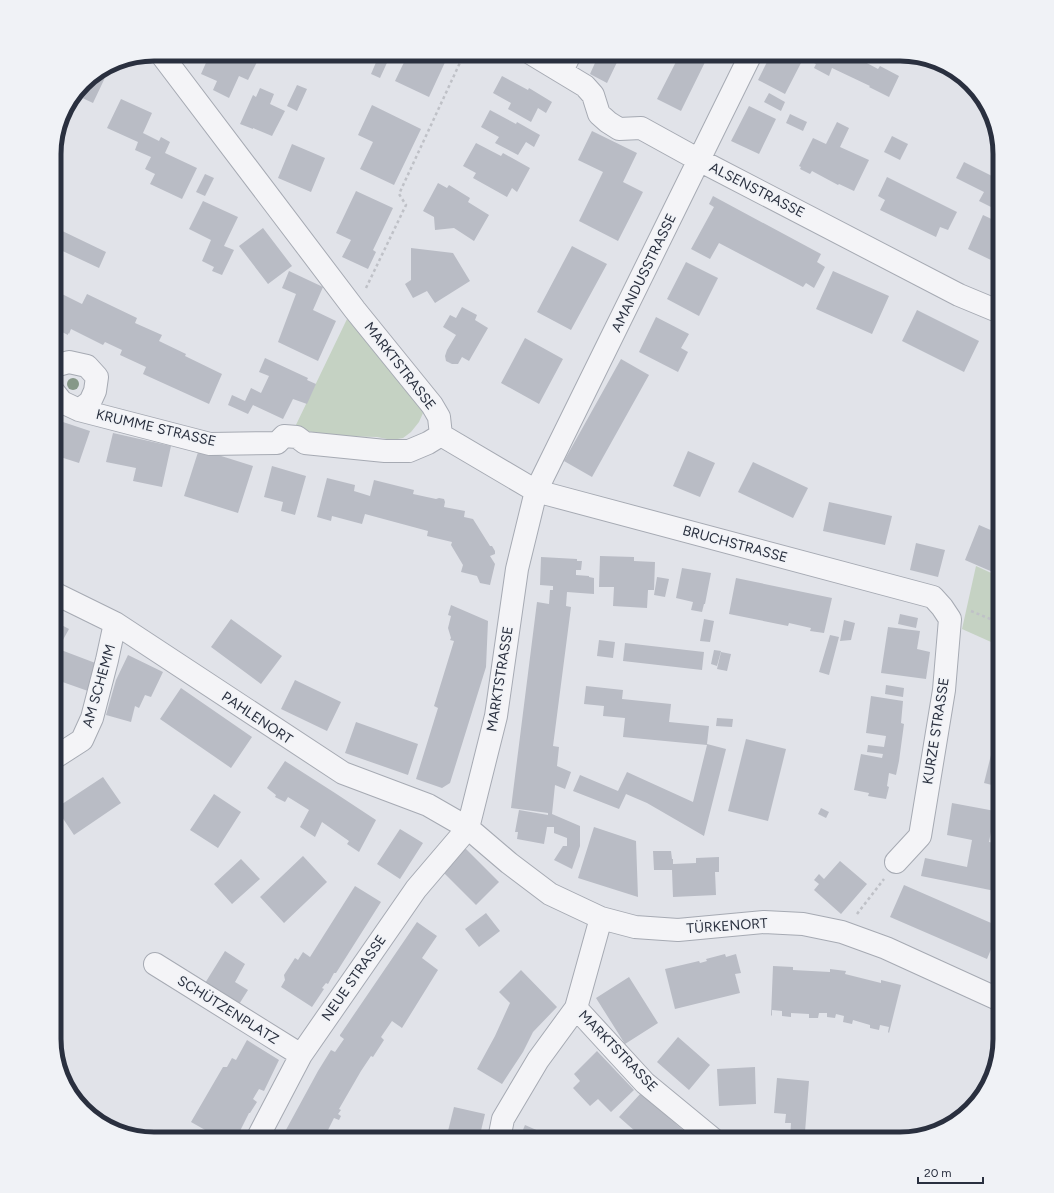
<svg xmlns="http://www.w3.org/2000/svg" width="1054" height="1193" viewBox="0 0 1054 1193" font-family="Figtree,sans-serif">
<style>
.green{fill:#c5d2c3}
.building{fill:#b9bcc5}
.lines{fill:none;stroke-linecap:round;stroke-linejoin:round}
.minor-casing{stroke:#a6aab3;stroke-width:24}
.path{stroke:#bfc1c7;stroke-width:2.5;stroke-dasharray:3 3;stroke-linecap:butt}
.minor{stroke:#f4f4f7;stroke-width:22}
.tree{fill:#869888}
.labels{text-anchor:middle;dominant-baseline:central;stroke-width:3;stroke-linejoin:round;paint-order:stroke}
.street-label{font-size:14px;fill:#2a303f;stroke:#f0f2f6}
.rim{fill:none;stroke:#2a303f;stroke-width:5}
</style>
<rect width="100%" height="100%" fill="#e1e3e9"/>
<path class="green" d="M347,319L413,394L421,406L423,413L419,422L411,432L403,438L392,440L377,437L339,436L294,429Z
M976,566L1000,577V646L962,629Z"/>
<path class="building" d="M204,54H249V55L258,60L248,80L239,76L229,98L213,90L217,81L201,74L209,56Z
M363,54H391L380,78L371,74L377,60Z
M408,54H440L447,58L429,97L395,81Z
M599,54H621L607,83L590,74Z
M680,54H709L681,111L657,99Z
M771,54H787L802,61L785,94L758,80Z
M796,54H853L852,55L878,69L880,66L899,76L889,97L869,87L870,86L832,68L829,76L814,68L816,64Z
M111,65L93,103L76,95L88,79Z
M502,76L528,90L529,88L552,102L546,113L538,108L531,122L508,109L511,103L493,93Z
M297,85L307,89L297,111L287,106Z
M260,88L274,94L270,104L285,111L272,136L253,128V129L240,124L253,95L256,97Z
M769,93L785,102L781,111L764,102Z
M121,99L152,113L143,133L159,141L161,137L170,142L165,153L197,168L182,199L150,184L155,174L145,169L151,157L135,150L138,142L107,128Z
M372,105L421,129L394,185L360,169L373,142L358,135Z
M749,106L776,119L759,154L731,141Z
M490,110L516,124L517,122L540,135L534,147L526,142L518,155L495,143L499,137L481,127Z
M790,114L807,122L803,131L786,123Z
M837,122L849,128L840,147L869,160L854,191L839,184L838,185L812,171L810,174L800,169L801,167L799,166L813,138L826,144Z
M592,131L637,153L623,182L643,192L618,241L579,221L603,172L578,160Z
M892,136L908,144L900,160L884,152Z
M476,143L501,156L503,153L530,168L517,192L512,188L507,197L473,178L476,173L463,166Z
M292,144L325,158L311,192L278,178Z
M964,162L1000,180V199L995,209L979,201L984,192L956,178Z
M205,174L214,178L205,196L196,192Z
M887,177L957,212L948,230L940,227L936,237L880,210L885,200L878,196Z
M438,183L447,188L449,185L470,198L468,202L489,215L474,241L454,228L435,230L434,217L423,211Z
M356,191L393,208L373,250L376,252L368,269L342,257L351,240L336,233Z
M713,196L821,254L817,262L825,267L814,288L806,283L803,287L719,243L710,259L691,249L714,207L709,204Z
M203,201L238,217L224,246L234,250L222,275L212,271L214,267L202,261L211,240L189,229Z
M983,215L1000,223V267L992,263L993,261L968,249Z
M54,227L106,252L99,268L54,247Z
M263,228L292,266L268,284L239,246Z
M572,246L607,264L571,330L537,312Z
M411,248L453,253L470,281L435,303L427,291L413,298L405,284L411,280Z
M686,262L718,278L699,316L667,299Z
M289,271L323,287L313,310L336,321L318,361L278,342L296,294L282,288Z
M833,271L889,296L872,334L816,309Z
M54,290L82,304L87,294L137,318L135,323L162,335L159,341L186,354L185,356L222,374L209,404L143,374L146,367L120,355L122,350L105,342L103,345L71,329L69,334L68,333V335L54,328Z
M462,307L477,315L475,320L488,328L469,361L462,357L458,364H452L446,361L445,356L447,350L456,335L443,327L450,315L456,318Z
M917,310L979,341L964,372L902,341Z
M656,317L689,334L681,348L688,352L678,372L639,352Z
M525,338L563,359L539,404L501,383Z
M265,358L308,378L307,380L316,384L307,404L293,399L283,419L253,405L248,414L228,405L232,395L245,401L251,388L261,393L269,376L259,372Z
M621,359L649,375L592,477L564,461Z
M57,420L90,431L79,463L54,455V428Z
M113,433L171,446L162,487L133,481L136,468L106,462Z
M199,449L253,466L238,513L184,496Z
M688,451L715,463L700,497L673,486Z
M753,462L808,488L793,518L738,492Z
M272,466L306,476L295,515L281,511L283,502L264,497Z
M327,478L355,485L354,491L370,496L374,480L414,490L413,494L436,499L439,498L444,499L445,502L444,507L465,511L464,517L473,519L490,546H492L495,551V554L490,556L495,564L490,585L480,583L477,576L461,572L463,565L451,545L452,542L427,536L428,531L365,514L362,524L332,516L331,521L317,517Z
M829,502L892,516L885,545L823,531Z
M979,525L1000,534V562L995,573L965,560Z
M916,543L945,550L938,577L910,570Z
M600,556L634,557V561L655,562L654,590H648L647,608L613,606L614,587H599Z
M541,557L577,559V561H582L581,570H576V575L589,576V577L594,578V594L567,592L566,606L571,607L553,746L559,747L557,766L571,772L565,789L555,785L552,814L580,826V846L572,869L554,860L563,846H567V838L554,833V827H547L544,844L517,839L518,832H515L519,810L548,815V813L511,808L537,602L549,604L550,590H553V586L540,585Z
M682,568L711,573L705,604H704L702,612L691,610L693,602L676,598Z
M657,577L669,579L665,597L654,595Z
M736,578L832,598L824,633L810,631L811,628L789,623L788,626L729,614Z
M451,605L488,621L486,667L450,783L442,788L416,779L438,708L434,706L454,641L450,640L451,638L448,628L451,616L448,615Z
M900,614L918,618L916,628L898,624Z
M231,619L282,656L261,684L211,647Z
M704,619L714,621L710,642L700,641Z
M844,620L855,623L851,640L840,641Z
M54,621L69,629L54,656Z
M888,627L920,631L917,649L930,652L926,679L881,673Z
M830,635L839,637L829,675L819,672Z
M599,640L615,642L613,658L597,656Z
M625,643L704,652L702,670L623,661Z
M61,650L98,664L88,691L54,679V670Z
M714,650L721,651L717,666L711,664Z
M721,652L731,654L727,671L717,669Z
M128,655L163,672L151,697L145,695L139,708L135,706L131,722L106,715L116,680Z
M295,680L341,702L327,731L281,709Z
M886,685L904,688L903,697L885,694Z
M586,686L623,690L622,699L671,704L669,722L709,726L707,744L726,749L704,836L647,803L626,794L619,809L573,791L580,775L618,791L627,772L693,802L707,745L623,737L625,718L603,716L604,706L584,704Z
M181,688L252,737L231,768L160,719Z
M871,696L903,701L901,723L904,724L899,761L896,775L889,773L887,786L889,787L886,799L868,796L869,793L854,790L861,754L882,758L883,754L867,752L868,745L884,747L886,736L866,733Z
M717,718L733,719L732,727L716,726Z
M356,722L418,744L408,775L345,753Z
M999,723H1000V787L984,783Z
M746,739L786,749L768,821L728,811Z
M285,761L335,793L376,820L359,852L347,844L349,841L322,822L315,837L300,827L309,810L288,797L285,802L275,797L276,795L267,788Z
M103,777L121,803L74,835L56,808Z
M214,794L241,812L218,848L190,830Z
M952,803L995,811L989,842L994,843L991,858L996,859L994,872L1000,873V892L921,876L925,858L967,867L972,840L947,835Z
M821,808L829,812L826,818L818,814Z
M594,827L636,841L638,897L578,878Z
M400,829L423,843L400,879L377,864Z
M461,844L499,882L476,905L438,867Z
M653,851H671L672,859H673V864L696,863V858L719,857V872H715L716,895L673,897L672,870H654Z
M303,856L327,882L284,923L260,897Z
M241,859L260,879L232,904L214,884Z
M840,861L867,884L841,914L814,890L819,884L814,880L819,874L824,879Z
M904,885L998,926L1000,921V928L987,959L890,917Z
M355,886L381,902L336,973H334L328,984L326,983L322,988L324,989L312,1007L281,987L285,980L284,975L295,958L298,960L303,952L310,957Z
M486,913L500,931L479,947L465,929Z
M417,922L437,936L422,958L438,970L402,1028L392,1021L381,1037L384,1040L373,1057L371,1056L361,1071L339,1109L341,1110L338,1114L341,1116L339,1120L334,1118L326,1134L331,1136L330,1139H281L318,1071L331,1050L335,1052L344,1039L340,1036V1035Z
M225,951L245,964L235,982L248,990L236,1009L202,988Z
M725,954L726,957L736,954L741,973L735,974L740,993L675,1009L665,969L699,961L700,963L707,961L706,959Z
M773,966L793,967V970L830,972V969L846,971L845,974L881,983V980L901,985L889,1033L888,1032L889,1027L880,1025L879,1030L870,1028V1025L853,1020L852,1024L843,1022L844,1016L836,1014L835,1018L827,1017V1013H819L818,1018H809V1014L791,1013V1017L782,1016V1011L772,1010V1015L771,1016Z
M521,970L557,1007L533,1032L523,1052L502,1084L477,1069L495,1036L510,1003L499,992Z
M629,977L658,1023L625,1044L596,998Z
M678,1037L710,1065L689,1090L657,1062Z
M247,1040L279,1060L264,1091L259,1089L253,1099L257,1102L250,1113H249L239,1133L234,1130L229,1139H221L191,1122L223,1067H227L232,1058L236,1060Z
M597,1051L634,1090L611,1112L598,1099L590,1106L573,1088L580,1081L574,1074Z
M755,1067L756,1104L719,1106L717,1069Z
M777,1078L809,1081L805,1132L851,1136L861,1139H790L791,1123H785L786,1114L774,1113Z
M641,1093L693,1139H644L619,1117Z
M454,1107L485,1114L479,1139H446Z
M525,1125L557,1139H519Z"/>
<g class="lines">
<g class="minor-casing">
<path id="minor" d="M161,54L355,310L432,405L439,417L441,435L536,491L933,597L942,607L950,619L944,690L920,836L896,862
M532,54L585,86L593,95L599,114L608,122L619,129L641,128L699,160L959,295L1000,312
M562,71L570,54
M54,367L55,366L69,362L87,366L97,377L95,391L90,402L79,410
M54,392L62,402L79,410L210,444L277,443L284,436L297,437L305,443L385,451H409L428,443L441,435
M54,593L115,623L343,773L428,805L468,828L509,863L550,894L601,918L635,927L678,930L764,922L803,924L842,932L886,948L1000,1000
M54,758L82,740L92,718L107,660L115,623
M601,918L576,1008L645,1083L713,1139
M155,964L301,1055
M257,1139L301,1055L416,889L468,828L496,716L517,569L536,491L751,54
M499,1139L503,1119L538,1060L576,1008"/>
</g>
<path class="path" d="M366,288L406,205L399,194L464,54
M971,611L1000,623
M857,914L884,879"/>
<use href="#minor" class="minor"/>
</g>
<circle class="tree" cx="73" cy="384" r="6"/>
<g class="labels">
<g class="street-label">
<text transform="translate(757 190) rotate(27)">ALSENSTRASSE</text>
<text transform="translate(644 273) rotate(-64)">AMANDUSSTRASSE</text>
<text transform="translate(400 366) rotate(52)">MARKTSTRASSE</text>
<text transform="translate(156 428) rotate(13)">KRUMME STRASSE</text>
<text transform="translate(735 544) rotate(15)">BRUCHSTRASSE</text>
<text transform="translate(500 679) rotate(-81)">MARKTSTRASSE</text>
<text transform="translate(99 686) rotate(-74)">AM SCHEMM</text>
<text transform="translate(257 718) rotate(34)">PAHLENORT</text>
<text transform="translate(936 731) rotate(-81)">KURZE STRASSE</text>
<text transform="translate(727 926) rotate(-4)">TÜRKENORT</text>
<text transform="translate(354 978) rotate(-55)">NEUE STRASSE</text>
<text transform="translate(228 1010) rotate(32)">SCHÜTZENPLATZ</text>
<text transform="translate(618 1051) rotate(46)">MARKTSTRASSE</text>
</g>
</g>
<path d="M0 0H1054V1193H0ZM154 61H900A93 93 0 0 1 993 154V1039A93 93 0 0 1 900 1132H154A93 93 0 0 1 61 1039V154A93 93 0 0 1 154 61Z" fill="#f0f2f6" fill-rule="evenodd"/>
<path class="rim" d="M154 61H900A93 93 0 0 1 993 154V1039A93 93 0 0 1 900 1132H154A93 93 0 0 1 61 1039V154A93 93 0 0 1 154 61Z"/>
<path d="M918 1177v6h65v-6" fill="none" stroke="#2a303f" stroke-width="2"/>
<text x="924" y="1177" font-size="12" fill="#2a303f" stroke="#f0f2f6" stroke-width="3" paint-order="stroke">20 m</text>
</svg>
